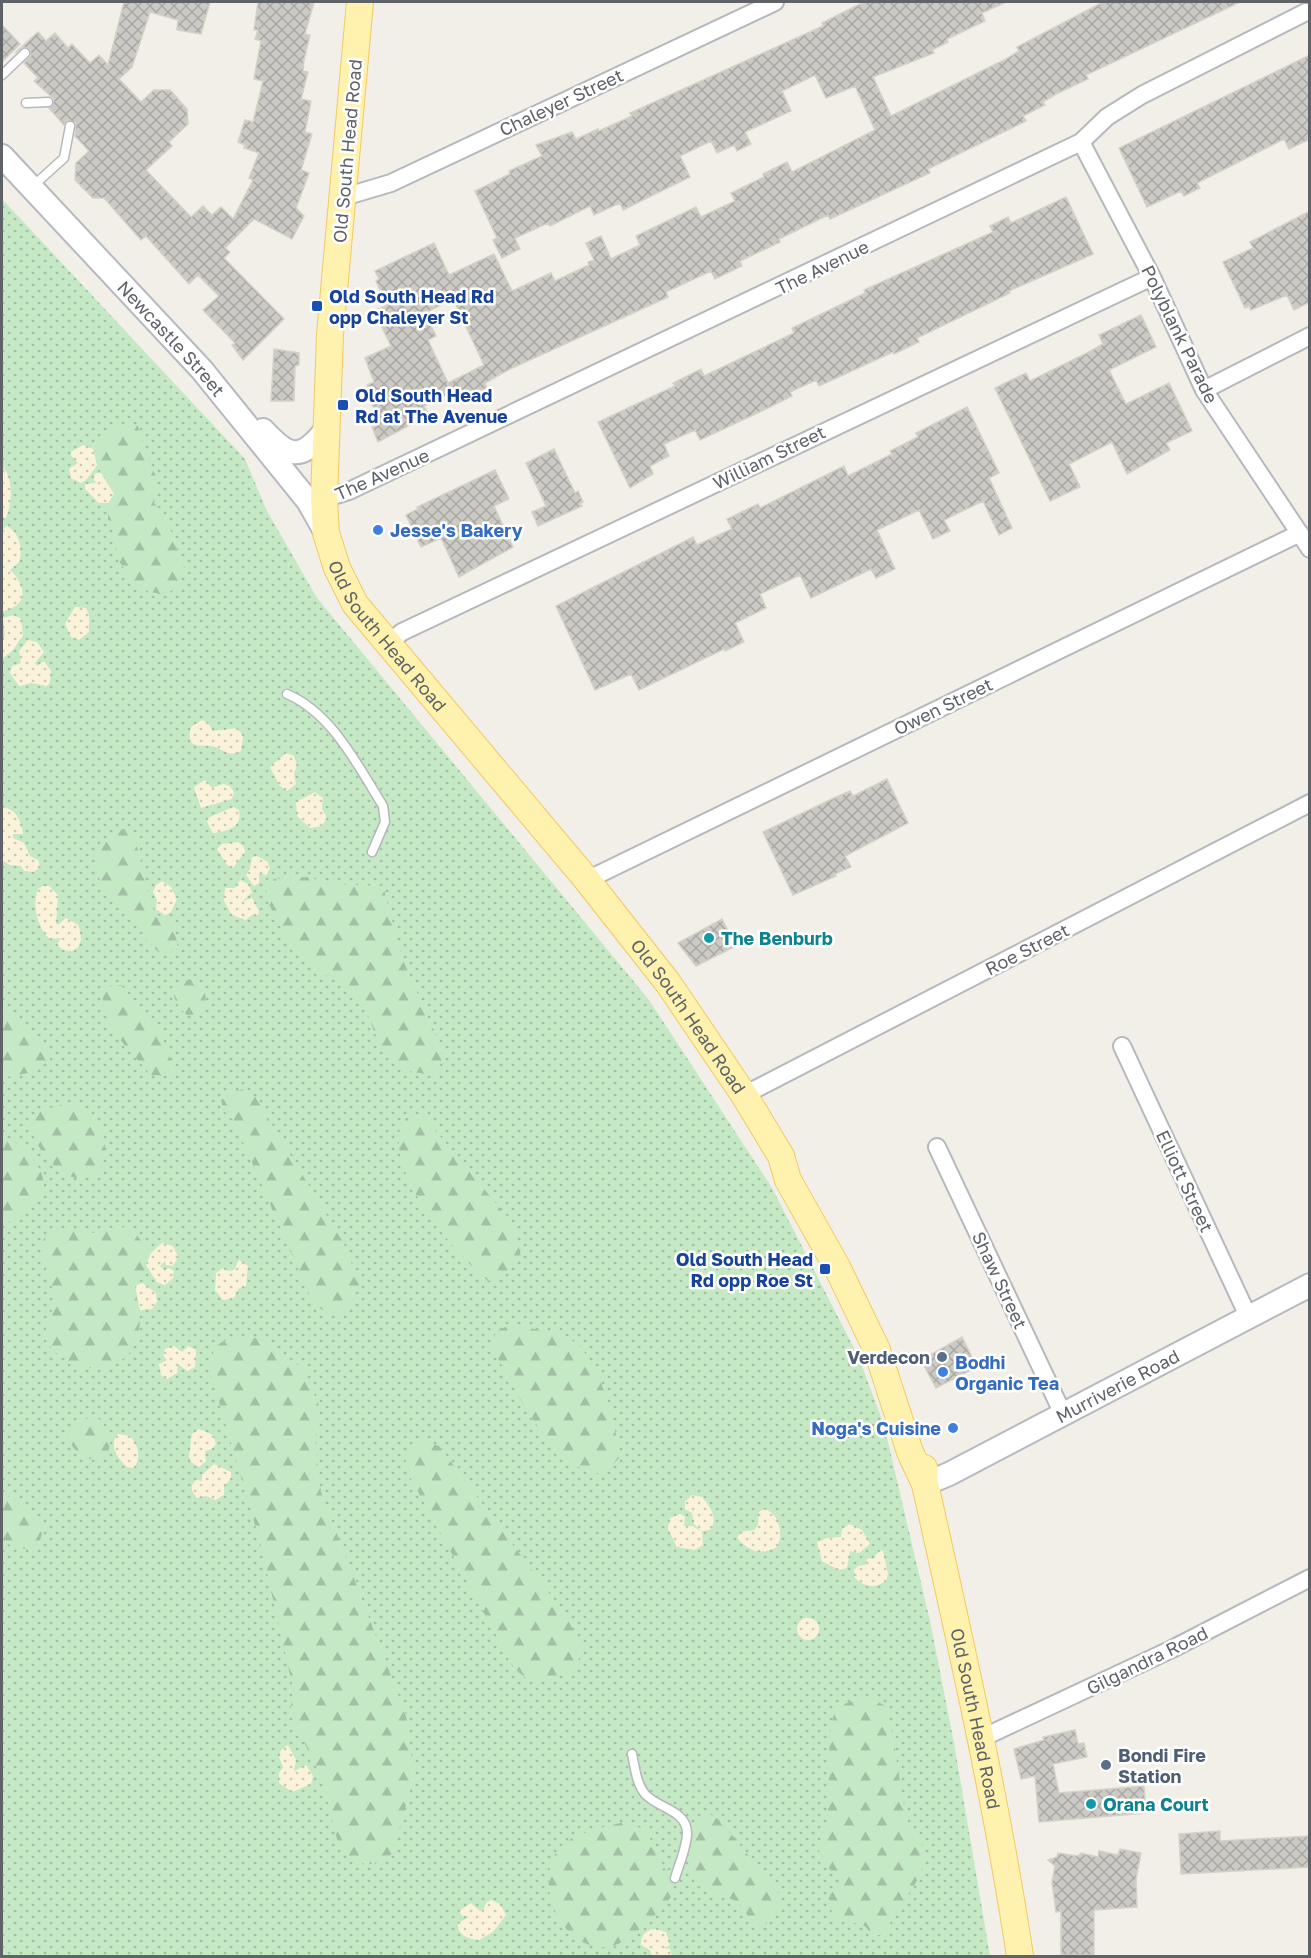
<svg xmlns="http://www.w3.org/2000/svg" width="1311" height="1958" viewBox="0 0 1311 1958" font-family="'Golos Text',sans-serif">
<style>
.grass{fill:url(#grass-dots)}
.forest{fill:url(#forest-firs)}
.sand{fill:url(#sand-dots)}
.building{fill:url(#building-cross-hatch);stroke:#d6d1c6;stroke-width:1.5;fill-rule:evenodd}
.lines{fill:none;stroke-linecap:round;stroke-linejoin:round}
.lane-casing{stroke:#b5b8bc;stroke-width:11}
.street-casing{stroke:#b5b8bc;stroke-width:20}
.secondary-casing{stroke:#b6babf;stroke-width:26}
.primary-casing{stroke:#f2c960;stroke-width:28}
.lane{stroke:#fff;stroke-width:8}
.street{stroke:#fff;stroke-width:16}
.secondary{stroke:#fff;stroke-width:22}
.primary{stroke:#fff2af;stroke-width:26}
.transit-dot{fill:#1a4fb4;stroke:#fff;stroke-width:2}
.shop-dot{fill:#3f7fe0;stroke:#fff;stroke-width:2}
.culture-dot{fill:#0f9aa8;stroke:#fff;stroke-width:2}
.service-dot{fill:#5c6f8a;stroke:#fff;stroke-width:2}
.labels{text-anchor:middle;dominant-baseline:central;stroke-width:5;stroke-linejoin:round;paint-order:stroke}
.street-label{font-size:18px;fill:#5f6368;stroke:#fff}
.transit-label{font-size:18px;font-weight:bold;fill:#164399;stroke:#fff;text-anchor:start}
.shop-label{font-size:18px;font-weight:bold;fill:#366cbe;stroke:#fff;text-anchor:start}
.culture-label{font-size:18px;font-weight:bold;fill:#0d838f;stroke:#fff;text-anchor:start}
.service-label{font-size:18px;font-weight:bold;fill:#4e5e75;stroke:#fff;text-anchor:end}
</style>
<defs>
<pattern id="grass-dots" width="8" height="8" patternUnits="userSpaceOnUse" patternTransform="scale(1.5)"><rect width="8" height="8" fill="#c5e8c5"/><path d="M2 2h.1M6 6h.1" fill="none" stroke="#a3c0a4" stroke-width="1.8" stroke-linecap="round"/></pattern>
<pattern id="forest-firs" width="22" height="20" patternUnits="userSpaceOnUse" patternTransform="scale(1.5)"><rect width="22" height="20" fill="#c5e8c5"/><path d="M5 1l3.5 6h-7zM16 11l3.5 6h-7z" fill="#a3c0a4"/></pattern>
<pattern id="sand-dots" width="8" height="8" patternUnits="userSpaceOnUse" patternTransform="scale(1.5)"><rect width="8" height="8" fill="#fbf3d9"/><path d="M2 2h.1M6 6h.1" fill="none" stroke="#cec8b4" stroke-width="1.8" stroke-linecap="round"/></pattern>
<pattern id="building-cross-hatch" width="8" height="8" patternUnits="userSpaceOnUse" patternTransform="scale(1.5)"><rect width="8" height="8" fill="#cccac5"/><path d="M0 0l8 8M0 8l8-8" fill="none" stroke="#a9a8a4"/></pattern>
</defs>
<rect width="100%" height="100%" fill="#f1efe8"/>
<path class="grass" d="M2,199L245,459L267,511L317,598L649,1000L772,1188L859,1358L884,1425L930,1621L954,1743L990,1956H2Z"/>
<path class="forest" d="M130,422L138,426L144,449L157,479L154,503L165,515L184,567L179,586L164,595L147,591L132,579L118,560L114,532L108,519V503L114,494L97,465L93,449C110,440 107,428 130,422Z
M124,829L134,834C141,861 146,888 155,914L170,920L175,932L178,949L164,955C143,942 147,938 136,919C133,914 123,909 117,905C99,892 95,869 96,847L113,831Z
M308,877L332,884L383,886L402,958L443,1051L438,1076L402,1070L379,1043L362,1001L344,984L317,971L290,946L269,904L266,889L274,879Z
M191,979C206,989 211,998 199,1014L187,1015C177,1006 172,998 174,984Z
M113,985H121L162,1036L175,1071L165,1076L151,1075C131,1051 100,1025 103,992Z
M2,1003L49,1048L50,1059L33,1072L2,1078Z
M245,1089L256,1098L344,1244L360,1285L346,1311L331,1315L314,1305L234,1121L224,1111L221,1100L234,1091Z
M63,1104C103,1103 116,1147 95,1176C86,1177 76,1180 67,1175C52,1169 19,1129 37,1114C42,1109 56,1107 63,1104Z
M406,1118H425L515,1226L521,1258L501,1277L488,1281C454,1251 394,1183 399,1134C399,1129 404,1123 406,1118Z
M2,1141H14C30,1155 45,1168 44,1190L10,1222L2,1220Z
M130,1227L151,1253L146,1265L147,1271L135,1287L140,1321L138,1338L133,1349L125,1358L107,1366L81,1369L53,1351L45,1338L47,1321L56,1301L41,1251L45,1234L60,1228L101,1234L110,1228Z
M510,1325C525,1327 556,1332 569,1339C599,1352 616,1427 620,1457L608,1470L592,1475C540,1449 517,1392 490,1343L497,1331Z
M241,1336L260,1339L305,1370L320,1409L315,1447L321,1492L406,1715L414,1777L392,1854L374,1864L353,1863L337,1839L321,1775L290,1715L293,1688L260,1542L211,1374C211,1348 215,1341 241,1336Z
M90,1417L98,1418C109,1432 114,1443 105,1459C86,1462 73,1453 67,1435L74,1426Z
M424,1441L439,1446L567,1617L582,1649L575,1670L551,1679L529,1681L514,1668L404,1466L412,1445Z
M10,1496L21,1498L43,1529C40,1554 16,1553 2,1539V1498Z
M873,1699L885,1706C897,1743 898,1782 907,1819C911,1832 925,1841 924,1856C923,1879 906,1898 891,1914L890,1929L880,1935H872L865,1926L833,1917L828,1894L840,1881L827,1866L817,1847C820,1840 824,1832 826,1825C832,1801 825,1728 835,1713C844,1699 860,1700 873,1699Z
M707,1812L721,1821L782,1898L778,1913L764,1925L752,1923C748,1917 744,1908 738,1903C729,1895 716,1898 707,1892C680,1876 688,1846 695,1820Z
M628,1821L647,1832L670,1880L671,1897C658,1913 628,1946 606,1947C555,1950 529,1869 566,1842C582,1831 609,1826 628,1821Z"/>
<path class="sand" d="M83,445L93,449L97,465L87,479L81,483L71,478L69,469L78,463L71,455V452Z
M2,467C14,476 12,504 6,518H2Z
M96,473H101L114,494L108,503H99L85,489V484L96,483L93,477Z
M7,526C20,533 23,549 19,562L10,570C20,579 29,595 16,606L2,612V530Z
M75,607L86,608L89,615V632L79,640L71,637L65,624Z
M14,615L21,619L23,635L13,650L2,659V642L5,636L3,618Z
M28,640L37,642L44,652L35,663L37,666L44,661L51,671L50,682L47,686L31,683L19,686L10,673L12,666L21,663L19,651Z
M202,720L208,723L213,731L237,728L243,736L241,751C232,756 227,753 218,748C206,742 184,754 191,727Z
M286,753L294,756L297,765L294,774L296,784L287,791L279,785L270,767Z
M205,780L212,788L223,784L230,786L234,793L232,799L201,808L194,787Z
M315,792L323,798L322,809L327,818L322,826L310,828L297,816L296,802Z
M2,807C17,809 21,821 23,834H13V838L24,843L30,856L38,860L40,867L34,872L24,871L21,866L10,865L2,860Z
M233,807L239,810C243,827 227,832 213,833L207,822L208,818Z
M238,842L244,847L245,852L233,868L227,865L217,849L222,844Z
M257,856L268,862L270,868L266,875L259,873V883L254,886L246,875L250,869L252,857Z
M240,880L248,884L252,892L243,901L252,898L259,911L258,915H252L246,920L232,915L224,901L225,888H235Z
M162,881L171,887L177,899L171,912L165,915L156,909L157,900L153,892L156,885Z
M43,886H49L58,895L56,924H59L66,918L78,925C82,935 83,945 73,951L63,950L57,945L61,938L50,939C37,929 32,904 38,889Z
M162,1243L173,1246L178,1257L173,1266L166,1265L165,1261L160,1266L164,1270L169,1268L174,1271L173,1278L165,1285L157,1282L146,1265L151,1253Z
M239,1260L248,1266L246,1286L238,1289L234,1298L223,1300L215,1290L216,1273L223,1268L228,1271L234,1270Z
M142,1283L156,1293L157,1302L152,1309L140,1310L135,1286Z
M174,1346L182,1352L188,1346L196,1350L195,1367L187,1371L178,1364L177,1373L167,1379L161,1375L159,1364L167,1360L163,1355L165,1349Z
M199,1429L213,1435L216,1444L212,1449L205,1451L206,1461L199,1467L191,1462L189,1456L192,1434Z
M118,1434L130,1436C139,1446 141,1457 134,1468L127,1467C118,1459 108,1445 118,1434Z
M214,1464L231,1472V1479L224,1486V1495L215,1500L206,1496L197,1498L192,1491V1485L196,1480L202,1481V1475Z
M692,1495L702,1497C710,1507 719,1518 710,1530L702,1531L703,1545L695,1550L677,1547L668,1529L670,1518L680,1514L685,1517L684,1526H692L701,1531L694,1524L692,1513L685,1509V1502Z
M764,1509C779,1512 784,1535 777,1547C760,1556 749,1551 737,1538L741,1532L754,1530L758,1525L759,1512Z
M850,1524L862,1530L870,1544L859,1553L850,1551L847,1568L839,1570L822,1561L817,1542L828,1538L841,1537L842,1529Z
M880,1550L883,1551L888,1574L886,1581C874,1589 865,1587 855,1578L854,1570L858,1566L865,1565L868,1558L873,1559Z
M797 1629a11 11 0 1 1 22 0a11 11 0 1 1-22 0Z
M288,1745L296,1760L294,1771L306,1765L313,1776L311,1784L292,1792L279,1783V1773L283,1767L279,1757L281,1750Z
M491,1900L500,1904L506,1915L493,1932L479,1940C468,1939 457,1935 458,1923L469,1917L462,1916L459,1911L471,1903L480,1911L483,1910L486,1903Z
M656,1929L666,1932L670,1945L664,1948L670,1949L672,1956H652L650,1950L641,1945C640,1935 647,1929 656,1929Z"/>
<path class="building" d="M124,2H210L201,34L177,30L178,20L150,12L132,67L119,79L141,102L154,90H170L187,109L188,124L169,142L172,146L146,170L191,217L203,206L212,215L221,207L233,219L253,180L249,178L259,153L244,148L245,145L238,142L245,120L253,122L263,81L254,79L261,41L255,39L258,30H254L258,2H314L305,34L310,35L304,60L303,71L308,72L301,99L311,101L305,132L312,134L301,170L309,173L296,208L304,216L292,239L254,219L225,248L230,252L224,258L284,319L243,360L232,345L235,343L203,310L219,296L198,275L189,284L146,236L141,240L104,198H93L75,180L76,163L89,151L75,136L76,123L68,120L64,125L49,108L53,105L54,99L34,81L38,78L24,63L31,55L30,49L23,47L15,53L38,32L46,41L55,33L68,48L72,44L90,63L99,55L108,65Z
M864,2H1006L982,13L985,21L947,39L948,42L932,50L934,53L873,77L891,116L1006,59L1019,51L1017,47L1103,2H1240L1086,75L1088,79L1056,94L1043,102L1045,105L1023,116L1026,121L928,169L930,173L830,219L828,215L779,239L780,242L740,261L742,266L715,279L711,271L666,292L668,297L510,369L485,383L487,388L456,403L451,393L424,406L429,415L378,442L372,427L378,424L374,417L377,416L369,397L372,395L367,385L374,382L365,358L391,346L374,311L387,305L376,281L379,279L375,271L434,243L449,275L494,254L512,291L551,273L555,281L589,265L588,262L594,260L586,243L601,236L611,259L640,245L636,236L696,207L701,217L735,201L731,193L764,177L763,174L787,162L792,172L875,130L855,86L826,98L815,75L782,91L791,111L745,132L751,144L737,151L734,145L717,153L711,141L680,156L690,177L623,210L620,203L594,215L590,206L550,226L548,223L515,238L520,249L502,258L493,240L497,238L475,191L510,174L509,171L542,156L536,145L572,132L576,139L598,129L599,131L632,116L630,113L823,26L822,23ZM453,299L484,365L448,383L428,340L436,336L425,313Z
M2,25L20,44L2,62Z
M1310,55V139L1289,149L1284,139L1197,183L1200,188L1184,196L1181,191L1147,207L1119,148Z
M1066,197L1093,254L1009,291L1010,293L917,338L919,342L894,354L893,352L819,386L816,380L790,392L792,396L768,408L700,440L695,430L664,444L669,456L650,466L653,474L630,488L598,422L675,386L673,383L701,369L704,376L794,333L792,328L865,293L864,290L993,232L990,226L1008,217L1011,223Z
M1310,211V302L1294,310L1287,295L1251,310L1249,306L1245,308L1223,262L1253,248L1250,242Z
M1141,315L1156,347L1109,370L1126,404L1169,383L1192,431L1166,443L1170,450L1127,474L1112,442L1069,464L1080,487L1050,501L995,388L1026,373L1030,381L1087,353L1103,344L1099,335Z
M274,349L299,353V365L295,366L294,401H271Z
M967,407L999,473L989,478L1012,528L999,535L983,501L944,520L950,531L933,539L919,510L877,530L895,569L876,578L871,569L811,598L800,575L760,594L766,608L735,623L744,642L725,651L724,649L639,690L631,674L595,690L556,606L693,537L697,545L732,529L727,519L758,504L760,508L844,466L848,476L892,454L890,451L918,437L916,433Z
M554,449L575,493L578,491L583,502L580,504L582,506L538,526L532,512L546,506L526,463Z
M495,470L509,499L494,506L513,547L459,577L441,538L421,547L406,515L418,509L417,507Z
M887,779L908,823L845,856L851,867L835,874L836,876L793,895L763,832L834,798L850,791L853,796Z
M722,919L736,946L696,966L678,943Z
M962,1337L977,1367L936,1388L921,1360Z
M1075,1730L1078,1744L1084,1743L1087,1757L1053,1764L1059,1793L1144,1786L1146,1813L1039,1822L1035,1776L1021,1779L1014,1749L1044,1740L1043,1737Z
M1220,1831V1841L1310,1836V1867L1181,1874L1179,1834Z
M1120,1849L1141,1853L1136,1879L1137,1907L1094,1910V1955H1061V1911L1056,1912L1052,1882L1055,1866L1048,1860L1057,1857L1058,1853L1078,1856L1081,1853L1098,1857L1099,1851L1118,1855Z"/>
<g class="lines">
<g class="lane-casing">
<path id="lane" d="M2,75L25,53
M26,103L48,102
M33,186L64,158L70,126
M287,694C332,713 358,766 383,806L385,822L372,852
M632,1754C635,1767 636,1783 645,1794C657,1808 687,1810 687,1833C687,1847 679,1864 675,1878"/>
</g>
<g class="street-casing">
<path id="street" d="M1081,142L1152,277L1204,390L1310,549
M344,197L391,183L775,2
M1204,390L1310,336
M324,499L349,491L1081,142L1107,117L1142,95L1306,12
M389,643L402,632L1152,277
M587,880L1300,533
M1122,1046L1248,1316
M744,1095L1310,803
M937,1147L1063,1414
M982,1738L1172,1649L1310,1578"/>
</g>
<g class="secondary-casing">
<g id="secondary">
<path id="s1" d="M2,156L202,370L308,501L326,533"/>
<path d="M263,430C288,457 300,462 325,431"/>
<path id="s2" d="M925,1484L949,1474L1310,1285"/>
</g>
</g>
<g class="primary-casing">
<g id="primary">
<path id="s3" d="M360,2L330,335L324,499L326,533L337,568L355,604L587,880L668,983L744,1095L781,1156L788,1180L837,1267L877,1350L910,1452L925,1484"/>
<path id="s4" d="M924,1468L925,1484C960,1641 996,1797 1020,1956"/>
</g>
</g>
<use href="#lane" class="lane"/>
<use href="#street" class="street"/>
<use href="#secondary" class="secondary"/>
<use href="#primary" class="primary"/>
</g>
<g class="transit-dot">
<rect x="311" y="300" width="12" height="12" rx="3"/>
<rect x="337" y="399" width="12" height="12" rx="3"/>
<rect x="819" y="1263" width="12" height="12" rx="3"/>
</g>
<g class="shop-dot">
<circle cx="378" cy="530" r="6"/>
<circle cx="943" cy="1372" r="6"/>
<circle cx="953" cy="1428" r="6"/>
</g>
<g class="culture-dot">
<circle cx="709" cy="938" r="6"/>
<circle cx="1091" cy="1804" r="6"/>
</g>
<g class="service-dot">
<circle cx="942" cy="1357" r="6"/>
<circle cx="1106" cy="1765" r="6"/>
</g>
<g class="labels">
<g class="street-label">
<text transform="translate(561 102) rotate(-25)">Chaleyer Street</text>
<text transform="translate(347 151) rotate(-85)">Old South Head Road</text>
<text transform="translate(822 267) rotate(-26)">The Avenue</text>
<text transform="translate(1180 334) rotate(64)">Polyblank Parade</text>
<text stroke="none"><textPath href="#s1" startOffset="249">Newcastle Street</textPath></text>
<text transform="translate(769 457) rotate(-26)">William Street</text>
<text transform="translate(382 474) rotate(-24)">The Avenue</text>
<text stroke="none"><textPath href="#s3" startOffset="654">Old South Head Road</textPath></text>
<text transform="translate(943 706) rotate(-26)">Owen Street</text>
<text transform="translate(1027 949) rotate(-27)">Roe Street</text>
<text stroke="none"><textPath href="#s3" startOffset="1140">Old South Head Road</textPath></text>
<text transform="translate(1185 1181) rotate(65)">Elliott Street</text>
<text transform="translate(1000 1280) rotate(65)">Shaw Street</text>
<text stroke="none"><textPath href="#s2" startOffset="216">Murriverie Road</textPath></text>
<text transform="translate(1147 1660) rotate(-26)">Gilgandra Road</text>
<text stroke="none"><textPath href="#s4" startOffset="256">Old South Head Road</textPath></text>
</g>
<g class="transit-label">
<text x="329" y="296">Old South Head Rd<tspan x="329" dy="21">opp Chaleyer St</tspan></text>
<text x="355" y="395">Old South Head<tspan x="355" dy="21">Rd at The Avenue</tspan></text>
<text x="813" y="1259" text-anchor="end">Old South Head<tspan x="813" dy="21">Rd opp Roe St</tspan></text>
</g>
<g class="shop-label">
<text x="390" y="530">Jesse's Bakery</text>
<text x="955" y="1362">Bodhi<tspan x="955" dy="21">Organic Tea</tspan></text>
<text x="941" y="1428" text-anchor="end">Noga's Cuisine</text>
</g>
<g class="culture-label">
<text x="721" y="938">The Benburb</text>
<text x="1103" y="1804">Orana Court</text>
</g>
<g class="service-label">
<text x="930" y="1357">Verdecon</text>
<text x="1118" y="1755" text-anchor="start">Bondi Fire<tspan x="1118" dy="21">Station</tspan></text>
</g>
</g>
<rect width="1311" height="1958" fill="none" stroke="#5f6368" stroke-width="6"/>
</svg>
